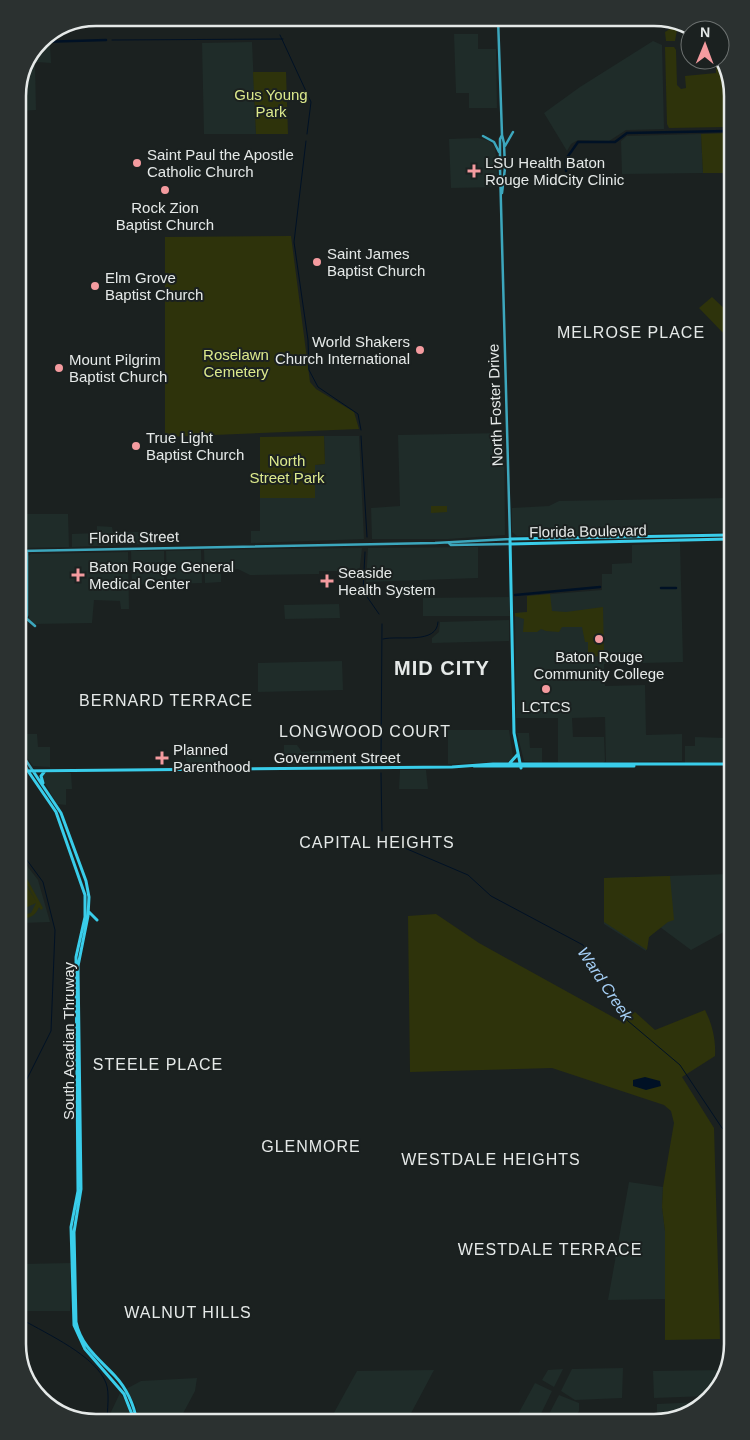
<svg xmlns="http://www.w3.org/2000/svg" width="750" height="1440" viewBox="0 0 750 1440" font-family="Arial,sans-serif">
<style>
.built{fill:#1f2c29}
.green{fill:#2e330b}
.water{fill:#001125}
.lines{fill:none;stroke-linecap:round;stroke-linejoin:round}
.stream{stroke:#001125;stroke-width:1}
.canal{stroke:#001125;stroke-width:2.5}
.secondary{stroke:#3ca7bd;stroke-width:2.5}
.primary{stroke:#39cdea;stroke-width:3}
.poi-dot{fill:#f49b9f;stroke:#1b2120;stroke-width:2}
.labels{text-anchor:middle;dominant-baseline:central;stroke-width:4;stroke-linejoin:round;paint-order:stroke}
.park-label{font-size:15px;fill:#dce98c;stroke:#1b2120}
.poi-label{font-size:15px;fill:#e5e9e8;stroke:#1b2120;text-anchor:start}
.street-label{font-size:15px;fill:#e5e9e8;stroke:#1b2120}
.neighbourhood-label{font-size:16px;letter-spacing:1px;fill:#e5e9e8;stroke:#1b2120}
.water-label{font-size:16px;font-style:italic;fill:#a4cef5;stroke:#1b2120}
.district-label{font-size:20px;font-weight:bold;letter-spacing:1px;fill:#e5e9e8;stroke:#1b2120}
.rim{fill:none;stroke:#e5e9e8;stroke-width:2.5}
</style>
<rect width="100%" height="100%" fill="#1b2120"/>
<path class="built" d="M454,34H478V49H496L497,108H469V93H456Z
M653,41L662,45L664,129L626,130L609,141L578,140L571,144L567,151L544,113L580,87Z
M252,42L256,134H204L202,43Z
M39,45H50L51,63L37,62L35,65L36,110L18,111V91Z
M701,134L703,173L622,174L621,141L627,136Z
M478,138L489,141L495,147L499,187L451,188L449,139Z
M504,433L505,535L448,539H372L371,508L400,506L398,435Z
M324,436H359L364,539L251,543V531H260V498L315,497V465L325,464Z
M728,498L729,532L517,536L512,532V508L549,506L559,501Z
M20,514H68L69,547L20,548Z
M97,526L112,527L113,532H149V544L72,547V534L97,533Z
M722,539H729V591H723Z
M680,543L683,662L604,664L605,686L645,685L646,735L682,734V761L606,762L605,717L572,718L573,737H604L605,761L603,763L558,762V718H516L515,613L527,612V596L602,590V574H612V564L632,563V545Z
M478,547V578L366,582L368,548Z
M362,548L359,575H339L338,571H319V574L250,575L238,569L221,570V582L205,583L204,550Z
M201,550L202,583L167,584L166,551Z
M131,551H164V584L132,585Z
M128,552L129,609H121L120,601L94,600L92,623L33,624L29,620L28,556L31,554Z
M509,597L510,616H423V598Z
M339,604L340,618L285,619L284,605Z
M509,620V641L432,643V638L439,632L440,622Z
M342,661L343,690L258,692V663Z
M448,730H509L513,757L508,762L448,764Z
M517,733H529L530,748H542V762L524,761Z
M25,734H37L38,747H50V767L33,766L28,759Z
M695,737L725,738V762L685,763V746H695Z
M284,745H297L302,752L333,750L334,764L287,766L284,759Z
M185,749L219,750L218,766L187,767Z
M730,767V795H724L723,768Z
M400,770H426L428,789H399Z
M43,773H71L72,789H66V805L57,804L46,785L42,777Z
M21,858L38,880L50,922L22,923Z
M730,874L731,928L691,950L660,927L647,939L646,951L604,924V878Z
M629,1182L663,1187L662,1207L665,1231V1299L608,1300Z
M71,1263L70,1311H23V1264Z
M623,1368L622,1398L575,1400L561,1391L572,1369Z
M563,1369L554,1387L542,1380L548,1370Z
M434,1370L408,1419L330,1420L357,1371Z
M725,1370L719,1388L708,1396L654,1398L653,1371Z
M197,1378L195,1391L179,1421L138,1422L136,1406L126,1389L141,1381Z
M535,1383L552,1391L539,1418H516Z
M120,1393L126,1402L133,1422H110V1414Z
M559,1395L579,1403V1411L577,1414L582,1417L547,1418Z
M702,1402L684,1416L657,1417V1404Z"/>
<path class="green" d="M678,24L695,30H690V36L685,30H677L675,41H666L665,32Z
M665,47H674L676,50L677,85L681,89L686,88L685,76L716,73V60H720V58L726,66V127L669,128L667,124Z
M253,72H286L288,134H256Z
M727,133L725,173H703L701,134Z
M291,236L310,382L316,389L354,412L359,429L165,437V237Z
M712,297L728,312V338L699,308Z
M324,436L325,464L315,465V498H260V437Z
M431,506H447V512L431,513Z
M550,594L552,611L566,612L603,607L604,656L573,657V653H588V642H585L582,627H562L559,632L546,631L541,629L537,632H523L524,619L515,616V613L527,612V596Z
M21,868L43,908L41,910L39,907C36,915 30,919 21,918V915L31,913L36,903L21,910V877L36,901L21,874Z
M670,876L674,920L668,922L649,937L647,950L604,922V878Z
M436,914L479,943L622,1022L635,1012L655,1030L705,1010C712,1024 716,1039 715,1056L682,1077L714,1128L720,1339L665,1340V1231L662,1207L663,1187L674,1123L671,1111L664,1105L552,1068L410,1072L408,916Z"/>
<path class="water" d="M645,1077L660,1081L661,1086L646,1090L633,1086V1080Z"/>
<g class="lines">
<path class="stream" d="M280,20V18
M280,35L311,102L307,134
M112,40L283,39
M306,141L294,242L308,340L309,370L318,387L358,414L361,430
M361,436L367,537
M365,552L363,591L379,614
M383,639C399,635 437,645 438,622
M381,762L382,624
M381,773L382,831
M393,843L468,875L491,896L583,945L628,1021L680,1065L722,1128L732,1136
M21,852L43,882L55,930L51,1031L22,1089
M23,1320C47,1334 96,1356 106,1383C110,1393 107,1411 107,1422"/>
<path class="canal" d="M40,42L106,40
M566,171V159L578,142H615L627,133L727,131
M661,588H676
M515,595L600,587"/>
<path class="secondary" d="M498,18L502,135L504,143L505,168L502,193
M483,136L494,142L499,152
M505,146L513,132
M449,543L451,545L510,544
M20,551L435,543L510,539L500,168V139L502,135
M27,551V615L20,651L21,742L25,759L33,771
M27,619L35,626
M20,628L24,608L23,551
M21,757L28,771"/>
<path class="primary" d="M510,544L729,539
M509,764L518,754
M474,766H634
M521,768L514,733L510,539L729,535
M21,771L452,767L493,764H730
M28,771L56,812L85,895V917L76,957L78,1191L71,1227L74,1325L85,1349L124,1394L135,1422
M33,771L61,813L86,881L89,897L88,916L78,966L81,1189L74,1232L76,1322C81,1346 99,1359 115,1376C127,1389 134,1405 137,1422
M43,783L41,776L45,771
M89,912L97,920"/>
</g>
<g class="poi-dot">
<circle cx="137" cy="163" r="5"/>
<path d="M471.5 163.5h5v5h5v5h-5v5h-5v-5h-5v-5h5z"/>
<circle cx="165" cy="190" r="5"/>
<circle cx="317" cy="262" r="5"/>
<circle cx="95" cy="286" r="5"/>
<circle cx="420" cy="350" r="5"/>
<circle cx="59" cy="368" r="5"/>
<circle cx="136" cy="446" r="5"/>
<path d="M75.5 567.5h5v5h5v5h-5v5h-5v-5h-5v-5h5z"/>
<path d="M324.5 573.5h5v5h5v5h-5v5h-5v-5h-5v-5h5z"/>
<circle cx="599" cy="639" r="5"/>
<circle cx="546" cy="689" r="5"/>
<path d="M159.5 750.5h5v5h5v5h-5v5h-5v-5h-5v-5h5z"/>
</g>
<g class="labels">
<g class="park-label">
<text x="271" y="94">Gus Young<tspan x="271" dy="17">Park</tspan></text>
<text x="236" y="354">Roselawn<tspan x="236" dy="17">Cemetery</tspan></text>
<text x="287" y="460">North<tspan x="287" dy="17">Street Park</tspan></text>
</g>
<g class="poi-label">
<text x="147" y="154">Saint Paul the Apostle<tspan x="147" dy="17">Catholic Church</tspan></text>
<text x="485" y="162">LSU Health Baton<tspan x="485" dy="17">Rouge MidCity Clinic</tspan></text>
<text x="165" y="207" text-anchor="middle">Rock Zion<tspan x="165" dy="17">Baptist Church</tspan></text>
<text x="327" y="253">Saint James<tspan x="327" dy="17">Baptist Church</tspan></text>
<text x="105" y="277">Elm Grove<tspan x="105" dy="17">Baptist Church</tspan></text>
<text x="410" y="341" text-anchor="end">World Shakers<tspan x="410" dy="17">Church International</tspan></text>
<text x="69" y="359">Mount Pilgrim<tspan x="69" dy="17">Baptist Church</tspan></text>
<text x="146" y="437">True Light<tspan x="146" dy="17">Baptist Church</tspan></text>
<text x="89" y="566">Baton Rouge General<tspan x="89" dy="17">Medical Center</tspan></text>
<text x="338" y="572">Seaside<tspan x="338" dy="17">Health System</tspan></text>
<text x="599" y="656" text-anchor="middle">Baton Rouge<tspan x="599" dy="17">Community College</tspan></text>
<text x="546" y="706" text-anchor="middle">LCTCS</text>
<text x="173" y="749">Planned<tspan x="173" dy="17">Parenthood</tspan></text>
</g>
<g class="street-label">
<text transform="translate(495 405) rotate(-92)">North Foster Drive</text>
<text transform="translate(588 531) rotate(-1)">Florida Boulevard</text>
<text transform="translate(134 537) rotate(-1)">Florida Street</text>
<text x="337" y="757">Government Street</text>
<text transform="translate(68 1041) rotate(-90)">South Acadian Thruway</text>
</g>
<g class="neighbourhood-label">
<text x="631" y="332">MELROSE PLACE</text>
<text x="166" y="700">BERNARD TERRACE</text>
<text x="365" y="731">LONGWOOD COURT</text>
<text x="377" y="842">CAPITAL HEIGHTS</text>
<text x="158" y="1064">STEELE PLACE</text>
<text x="311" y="1146">GLENMORE</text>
<text x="491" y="1159">WESTDALE HEIGHTS</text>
<text x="550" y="1249">WESTDALE TERRACE</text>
<text x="188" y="1312">WALNUT HILLS</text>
</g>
<g class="water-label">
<text transform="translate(605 984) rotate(56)">Ward Creek</text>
</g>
<g class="district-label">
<text x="442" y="668">MID CITY</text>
</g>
</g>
<path d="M0 0H750V1440H0ZM96 26H654A70 70 0 0 1 724 96V1344A70 70 0 0 1 654 1414H96A70 70 0 0 1 26 1344V96A70 70 0 0 1 96 26Z" fill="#2b3130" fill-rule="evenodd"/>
<path class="rim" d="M96 26H654A70 70 0 0 1 724 96V1344A70 70 0 0 1 654 1414H96A70 70 0 0 1 26 1344V96A70 70 0 0 1 96 26Z"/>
<g transform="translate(705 45) rotate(1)"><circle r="24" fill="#1b2120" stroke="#6c7170"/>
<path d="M0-4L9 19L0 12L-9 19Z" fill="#f49b9f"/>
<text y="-8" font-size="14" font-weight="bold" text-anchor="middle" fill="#e5e9e8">N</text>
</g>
</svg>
